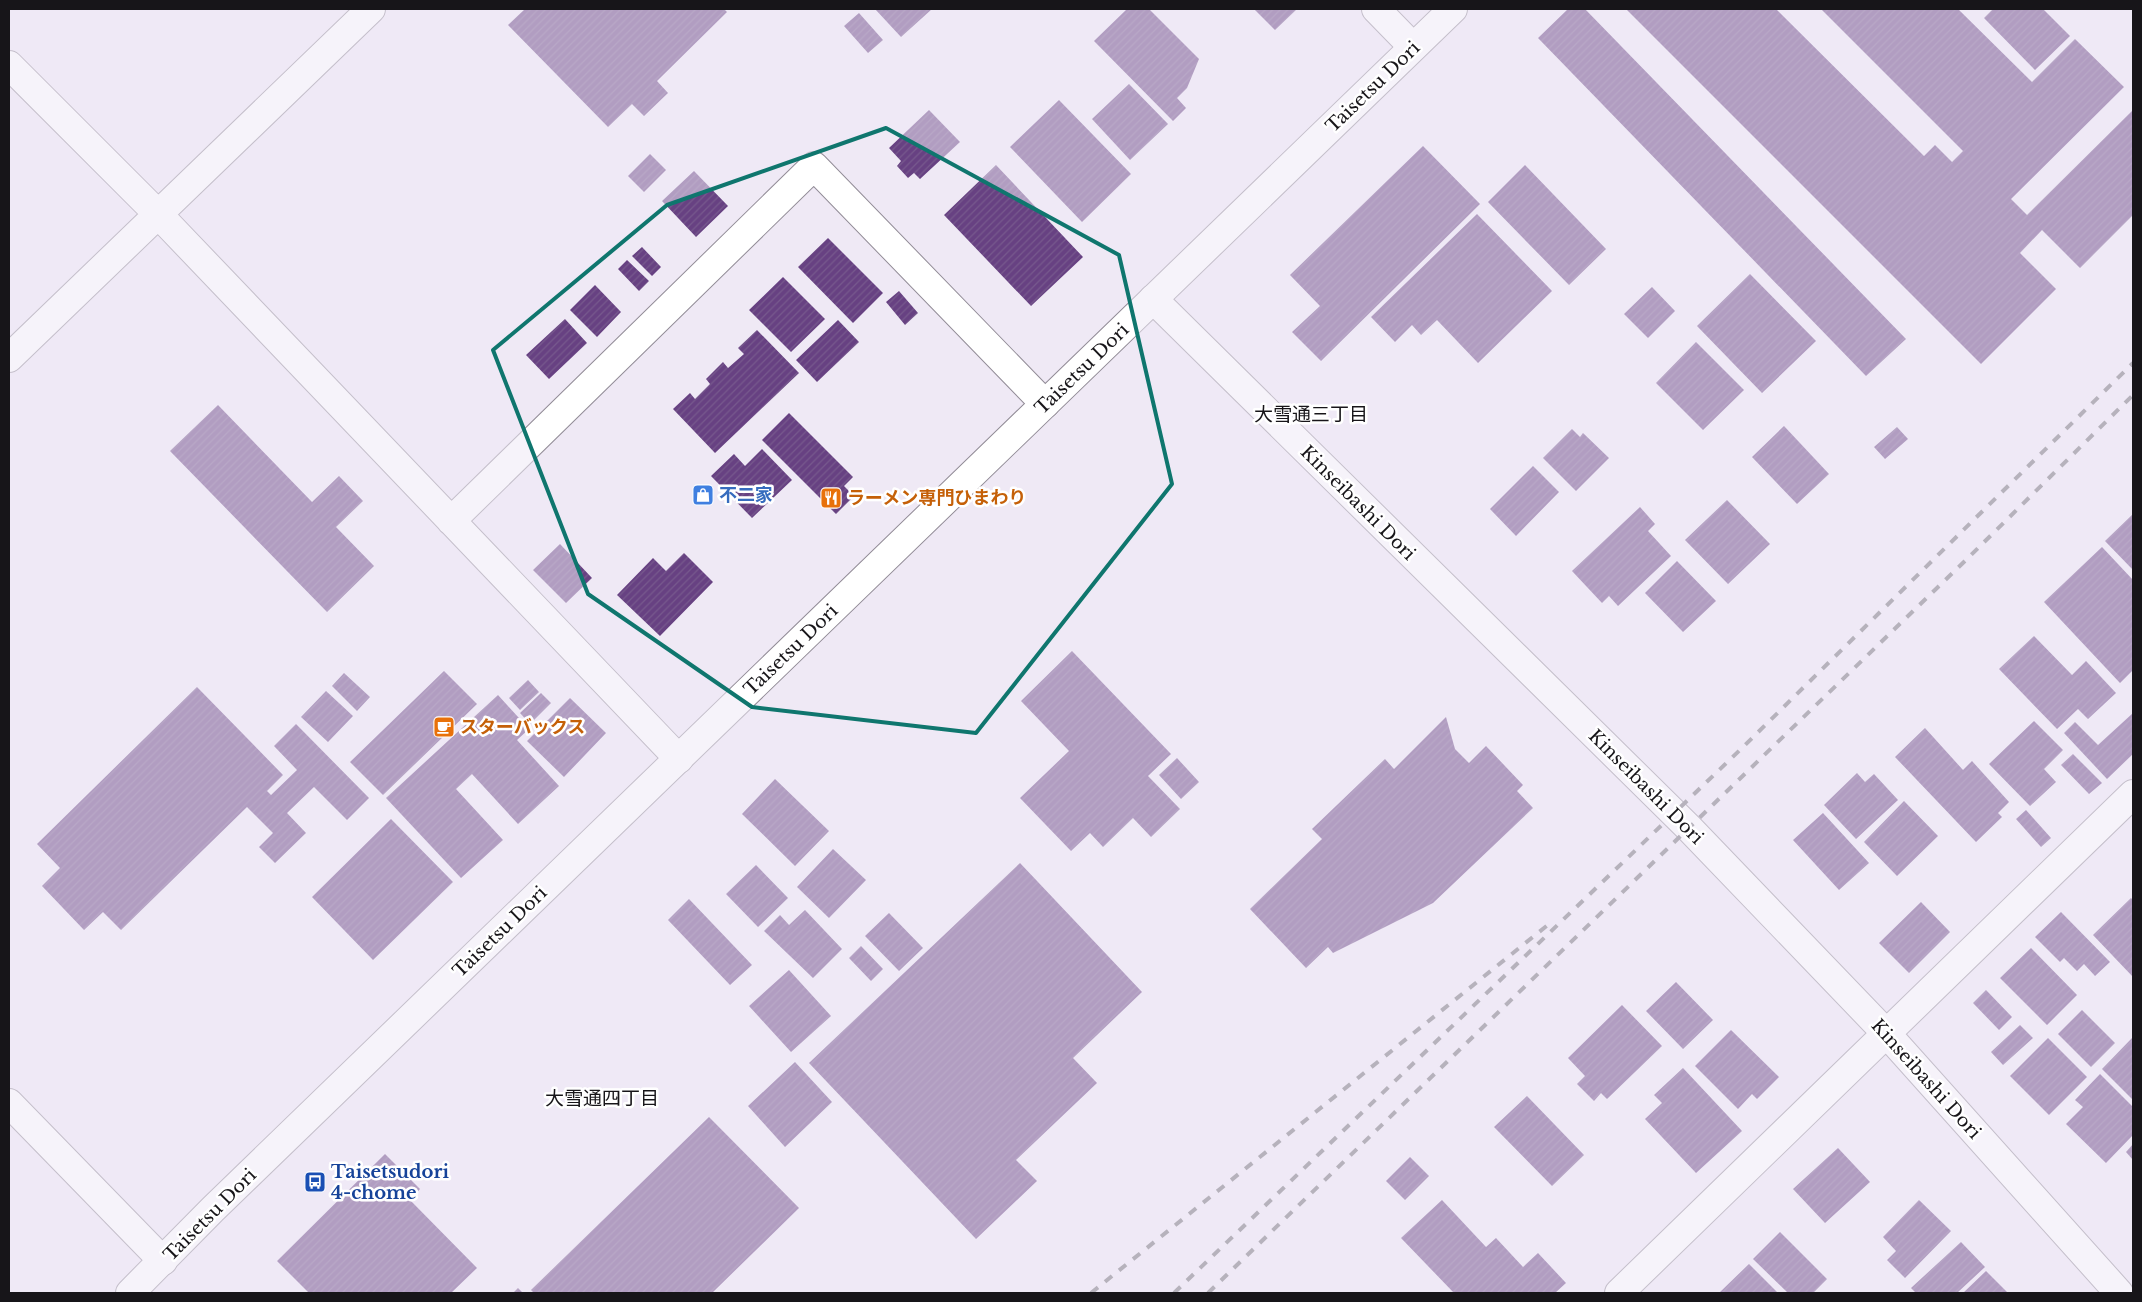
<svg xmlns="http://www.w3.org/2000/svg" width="2142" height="1302" viewBox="0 0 2142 1302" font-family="'Libre Baskerville','Noto Sans JP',serif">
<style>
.building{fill:url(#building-hatch)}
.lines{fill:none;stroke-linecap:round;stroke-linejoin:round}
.minor-casing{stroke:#928c97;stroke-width:30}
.highway-casing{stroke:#928c97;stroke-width:30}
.minor{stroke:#fff;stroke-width:28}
.highway{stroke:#fff;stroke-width:28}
.rail{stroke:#726f76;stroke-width:4;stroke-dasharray:9 9;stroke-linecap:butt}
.marked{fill:none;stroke:#0f766e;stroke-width:4;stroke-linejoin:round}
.labels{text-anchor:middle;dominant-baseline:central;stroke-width:5;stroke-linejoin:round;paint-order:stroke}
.street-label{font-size:18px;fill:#171519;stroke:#fff}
.shop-label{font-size:18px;font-weight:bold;fill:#366cbe;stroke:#fff;text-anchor:start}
.food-label{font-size:18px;font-weight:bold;fill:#c56008;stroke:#fff;text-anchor:start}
.transit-label{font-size:18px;font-weight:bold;fill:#164399;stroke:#fff;text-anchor:start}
.neighbourhood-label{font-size:19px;fill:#171519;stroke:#fff}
</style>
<defs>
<pattern id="building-hatch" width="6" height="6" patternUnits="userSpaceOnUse" patternTransform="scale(1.25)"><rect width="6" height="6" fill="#674182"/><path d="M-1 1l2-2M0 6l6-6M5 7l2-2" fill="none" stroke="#77598d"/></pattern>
</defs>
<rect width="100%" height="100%" fill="#efe9f5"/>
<path class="building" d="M525,9H724L727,12L657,81L668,93L644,116L632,104L608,127L508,25Z
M875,9H932L901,37Z
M1127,9H1149L1199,59L1187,88L1177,98L1186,108L1173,121L1094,41Z
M1254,9H1297L1275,30Z
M1568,9H1585L1906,339L1866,376L1538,38Z
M1626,9H1776L1924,156L1935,145L1952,162L1963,151L1821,9H1958L2032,82L2075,39L2124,87L2011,199L2027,215L2133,110V215L2080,268L2042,230L2020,253L2056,289L1981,364Z
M1993,9H2043L2070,36L2035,70L1984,18Z
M859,13L883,40L868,53L844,26Z
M1129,84L1168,124L1130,160L1092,119Z
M1059,100L1131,174L1082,222L1010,147Z
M929,110L960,142L920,179L914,173L908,178L897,166L901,161L889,148Z
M1423,146L1480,204L1321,361L1292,332L1320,306L1290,275Z
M650,154L666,170L644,192L628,176Z
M996,165L1083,257L1031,306L944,215Z
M1525,165L1606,249L1569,285L1488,202Z
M694,171L728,206L696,237L662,201Z
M1477,214L1552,291L1478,363L1437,320L1421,335L1412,325L1395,342L1371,317Z
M828,238L883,293L853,323L798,267Z
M642,247L661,267L652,276L632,256Z
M627,260L649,281L639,291L618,269Z
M1750,274L1816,341L1762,393L1697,326Z
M783,277L825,319L791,352L749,310Z
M595,285L621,312L597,337L570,310Z
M1652,287L1675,311L1648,338L1624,314Z
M899,291L918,313L905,325L886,302Z
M565,319L587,343L549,379L526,355Z
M838,320L859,342L817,382L796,360Z
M757,330L799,373L715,453L673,409L690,393L695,399L710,384L706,379L723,362L728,368L744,354L738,348Z
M1696,342L1744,390L1703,430L1656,383Z
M218,405L312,502L339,476L363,501L336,527L374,566L327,612L170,451Z
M789,413L853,477L844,486L854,496L836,514L762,440Z
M1784,426L1829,474L1797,504L1752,457Z
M1897,427L1908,439L1885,459L1874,447Z
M1572,429L1580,437L1583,433L1609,458L1576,491L1543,458Z
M762,449L792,480L752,518L711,476L734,454L745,466Z
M1533,466L1559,492L1516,536L1490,509Z
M1727,500L1770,544L1728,584L1685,540Z
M1640,507L1655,524L1648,531L1671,556L1618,606L1609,596L1602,603L1572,571Z
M2133,514V570L2105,541Z
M560,544L592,578L566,603L533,570Z
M2102,547L2133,580V670L2120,683L2044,602Z
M684,553L713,582L660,636L617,595L653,558L666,571Z
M1677,561L1716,601L1683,632L1645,593Z
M2034,636L2072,675L2086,661L2116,693L2088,719L2078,709L2057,729L1999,669Z
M1072,651L1171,754L1148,776L1180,809L1151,837L1133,818L1103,847L1090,833L1071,851L1020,798L1069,751L1021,701Z
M444,671L477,704L383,795L350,762Z
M344,673L370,697L357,711L332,686Z
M528,680L539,692L520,710L509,698Z
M197,687L283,775L267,791L271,795L297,770L274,746L296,724L369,798L347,820L314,787L287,813L306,833L275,863L259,847L273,833L247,807L121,930L103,912L84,930L42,886L60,868L37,844Z
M326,691L353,716L328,742L301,717Z
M541,693L551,703L530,724L520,713Z
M498,695L529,729L517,740L559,786L518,824L472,774L456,789L503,840L461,878L386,798Z
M570,698L606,733L564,777L527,741Z
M2133,713V754L2107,779L2064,733L2075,722L2098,745Z
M1446,717L1455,749L1469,763L1486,746L1523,785L1517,791L1533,808L1433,903L1333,953L1328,947L1306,968L1250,909L1322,839L1312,829L1385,759L1394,769Z
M2034,721L2063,750L2044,769L2056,782L2030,806L1989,764Z
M1925,728L1963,770L1972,761L2009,802L1998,813L2002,817L1976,842L1895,757Z
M2073,754L2102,783L2089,794L2061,765Z
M1177,758L1199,782L1181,799L1159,775Z
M1857,773L1865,782L1874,774L1898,800L1856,839L1824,805Z
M775,779L829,831L795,866L742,814Z
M1904,801L1938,836L1897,876L1864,842Z
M2026,810L2051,838L2041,847L2016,819Z
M1823,813L1869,863L1839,890L1793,840Z
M391,819L453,882L373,960L312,897Z
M833,849L866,880L829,918L797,887Z
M1020,863L1142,992L1073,1058L1097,1083L1016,1160L1037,1181L976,1239L809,1063Z
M756,865L788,898L758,927L726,894Z
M2131,898L2133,900V977L2093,935Z
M689,899L752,965L730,985L668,920Z
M1921,902L1950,932L1909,973L1879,943Z
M805,910L842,949L813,978L764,931L780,915L789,925Z
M2061,912L2110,962L2095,976L2084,964L2077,971L2064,958L2060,962L2035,937Z
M889,913L923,948L899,971L865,936Z
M861,946L883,969L871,981L849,958Z
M2031,948L2077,995L2047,1025L2000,978Z
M789,970L831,1016L791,1052L749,1006Z
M1676,982L1713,1020L1683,1049L1646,1011Z
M1986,990L2012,1017L1999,1030L1973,1003Z
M1622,1005L1662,1046L1607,1099L1601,1093L1594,1101L1577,1084L1585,1076L1568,1058Z
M2082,1010L2115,1043L2091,1067L2058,1034Z
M2020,1025L2033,1038L2003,1065L1991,1052Z
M1731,1030L1779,1077L1757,1099L1752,1094L1738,1109L1695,1066Z
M2133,1037V1100L2102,1069Z
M2048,1038L2087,1077L2049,1115L2010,1076Z
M795,1062L832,1102L785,1147L748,1106Z
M1683,1068L1742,1131L1696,1173L1645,1119L1662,1103L1654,1095Z
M2100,1074L2133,1107V1135L2106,1163L2066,1124L2083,1107L2075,1100Z
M1527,1096L1584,1155L1552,1186L1494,1127Z
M709,1117L799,1208L712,1293H534L531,1290Z
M2133,1144V1160L2126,1152Z
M1838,1148L1870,1182L1825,1223L1793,1189Z
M385,1154L420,1189L410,1200L477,1268L451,1293H309L277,1261Z
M1410,1157L1429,1176L1405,1200L1386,1181Z
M1442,1200L1486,1247L1496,1238L1523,1267L1538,1253L1566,1283L1555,1293H1454L1401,1238Z
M1919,1200L1951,1231L1905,1278L1887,1260L1896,1251L1883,1237Z
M1780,1232L1827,1279L1813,1293H1788L1753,1259Z
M1961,1242L1985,1267L1957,1293H1916L1911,1288Z
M1749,1264L1778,1293H1719Z
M1986,1271L2007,1292L2005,1293H1963Z
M518,1288L523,1293H513Z"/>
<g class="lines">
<g class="minor-casing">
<path id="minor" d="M1376,9L1413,47
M9,65L158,214L679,759
M1153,299L1689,828L1886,1033L2119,1293
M9,358L371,9
M451,521L814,166L1045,404
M9,1103L163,1261
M1619,1293L2133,794"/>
</g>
<g class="highway-casing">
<path id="highway" d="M130,1293L213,1209L1453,9"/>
</g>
<use href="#minor" class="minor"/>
<use href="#highway" class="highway"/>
<path class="rail" d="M1091,1293L1549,924
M1174,1293L1741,749L2133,363
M1208,1293L1968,558L2133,395"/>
</g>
<path d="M0 0H2142V1302H0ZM886,128L1119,255L1172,484L976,733L752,707L588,594L493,350L667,205Z" fill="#efe9f5" fill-opacity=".55" fill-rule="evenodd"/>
<path class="marked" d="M886,128L1119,255L1172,484L976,733L752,707L588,594L493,350L667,205Z"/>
<defs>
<g id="shop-square" transform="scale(1.125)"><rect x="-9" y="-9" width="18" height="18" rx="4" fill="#3f7fe0" stroke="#fff"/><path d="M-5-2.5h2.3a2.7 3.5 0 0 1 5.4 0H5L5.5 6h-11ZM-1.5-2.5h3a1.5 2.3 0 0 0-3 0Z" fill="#fff"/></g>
<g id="restaurant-square" transform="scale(1.125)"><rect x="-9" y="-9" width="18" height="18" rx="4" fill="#e8710a" stroke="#fff"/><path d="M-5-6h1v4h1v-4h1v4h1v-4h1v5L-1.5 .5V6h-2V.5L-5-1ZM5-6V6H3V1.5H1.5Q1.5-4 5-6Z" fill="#fff"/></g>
<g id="cafe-square" transform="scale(1.125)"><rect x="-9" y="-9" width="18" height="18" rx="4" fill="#e8710a" stroke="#fff"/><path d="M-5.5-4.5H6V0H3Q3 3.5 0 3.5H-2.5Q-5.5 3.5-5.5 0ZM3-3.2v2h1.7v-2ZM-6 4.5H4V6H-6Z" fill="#fff"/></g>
<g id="bus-square" transform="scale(1.125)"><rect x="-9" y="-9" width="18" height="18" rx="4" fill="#1a4fb4" stroke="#fff"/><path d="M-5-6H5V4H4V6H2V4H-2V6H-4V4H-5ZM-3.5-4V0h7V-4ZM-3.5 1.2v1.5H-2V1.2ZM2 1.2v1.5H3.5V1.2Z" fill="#fff"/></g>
</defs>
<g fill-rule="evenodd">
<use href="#shop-square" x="703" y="495"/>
<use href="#restaurant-square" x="831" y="498"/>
<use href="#cafe-square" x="444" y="727"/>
<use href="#bus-square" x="315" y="1182"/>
</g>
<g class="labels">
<g class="street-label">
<text transform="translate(1373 87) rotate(-44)">Taisetsu Dori</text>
<text transform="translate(1082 369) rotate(-44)">Taisetsu Dori</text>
<text transform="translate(1358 503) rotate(45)">Kinseibashi Dori</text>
<text transform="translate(791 650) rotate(-44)">Taisetsu Dori</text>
<text transform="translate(1646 787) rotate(45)">Kinseibashi Dori</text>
<text transform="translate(500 932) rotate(-44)">Taisetsu Dori</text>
<text transform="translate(1926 1079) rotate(48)">Kinseibashi Dori</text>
<text transform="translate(210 1215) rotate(-45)">Taisetsu Dori</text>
</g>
<g class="shop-label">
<text x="719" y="495">不二家</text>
</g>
<g class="food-label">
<text x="847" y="498">ラーメン専門ひまわり</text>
<text x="460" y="727">スターバックス</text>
</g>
<g class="transit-label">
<text x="331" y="1172">Taisetsudori<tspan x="331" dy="21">4-chome</tspan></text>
</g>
<g class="neighbourhood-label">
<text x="1311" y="414">大雪通三丁目</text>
<text x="602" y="1098">大雪通四丁目</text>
</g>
</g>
<rect width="2142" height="1302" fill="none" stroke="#171519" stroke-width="20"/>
</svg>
